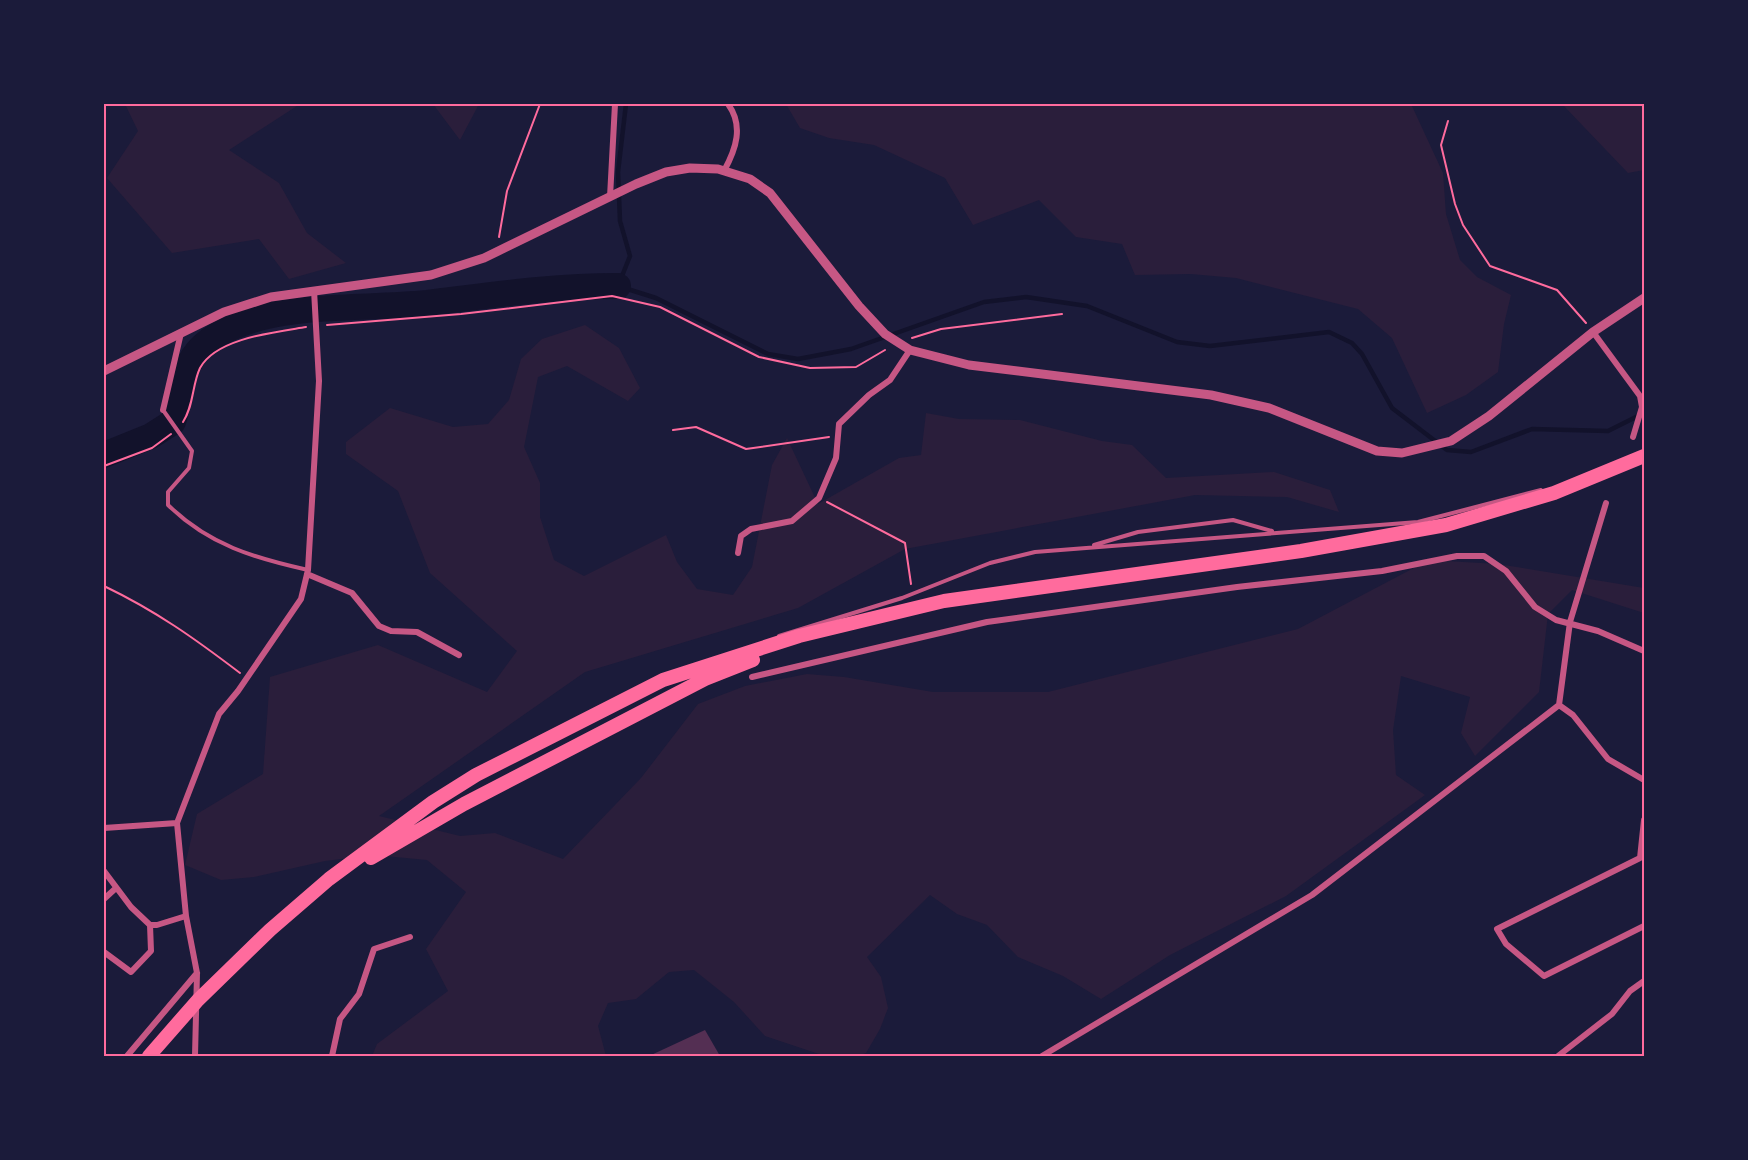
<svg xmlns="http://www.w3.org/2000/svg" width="1748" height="1160" viewBox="0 0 1748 1160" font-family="'DejaVu Sans',sans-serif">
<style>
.green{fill:#2a1e3b}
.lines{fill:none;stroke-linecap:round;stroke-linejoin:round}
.stream{stroke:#12122b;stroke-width:4.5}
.river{stroke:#12122b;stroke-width:26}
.building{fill:#542f53}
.path{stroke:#ff6b9d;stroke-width:2}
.service{stroke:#c65784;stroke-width:4}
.minor{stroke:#c65784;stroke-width:6}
.tertiary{stroke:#c65784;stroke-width:9}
.motorway{stroke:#ff6b9d;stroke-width:14}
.neatline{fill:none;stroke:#ff6b9d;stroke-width:2}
</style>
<rect width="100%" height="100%" fill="#1b1b3a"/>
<path class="green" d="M125,104H300L229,150L279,183L307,233L346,263L289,279L259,239L172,253L107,178L138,131Z
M433,104H479L460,140Z
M786,104H1411L1443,173L1446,214L1460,260L1477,277L1511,295L1504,324L1498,372L1466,395L1427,413L1392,338L1358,309L1236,278L1191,274L1135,275L1122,244L1076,237L1039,200L973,225L945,178L874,145L829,138L800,128Z
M1562,104H1644V170L1628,173Z
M585,325L619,348L640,388L628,401L567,366L538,377L524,447L540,483V517L554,560L584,576L666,535L677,562L697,589L733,595L752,567L772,465L787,438L818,504L899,458L921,455L926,413L959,419L1020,420L1102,441L1132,445L1166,478L1274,472L1330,490L1339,512L1287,497L1195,495L905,549L798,608L585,672L379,816L460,836L495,833L563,859L641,778L698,704L745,686L807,674L844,677L933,692H1048L1298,629L1429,560L1498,564L1644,588V613L1572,590L1548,614L1539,692L1475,756L1461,733L1470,697L1401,676L1393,730L1396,775L1425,795L1286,896L1170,955L1101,999L1063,976L1018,957L987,925L957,914L930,895L867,957L881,977L888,1008L880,1029L866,1053L858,1056H825L765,1036L734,1002L694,970L669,972L636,999L608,1003L598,1026L606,1056H372L377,1044L448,991L426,949L466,892L427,860L374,855L325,861L254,877L221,880L185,865L197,814L263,774L270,677L378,645L487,692L517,651L430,573L398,491L346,454V442L390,408L453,427L488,424L509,400L521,359L542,339Z"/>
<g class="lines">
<path class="stream" d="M626,104L618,172L620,221L630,256L618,286L656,298L768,354L798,359L851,349L984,302L1026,297L1087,306L1177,342L1210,346L1329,332L1352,343L1362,354L1392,408L1447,450L1471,452L1532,429L1608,431L1644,413"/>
<path class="river" d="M104,455L151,436L173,422C180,401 181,371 196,353C212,332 247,320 272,315C323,305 376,308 427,303C493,295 551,286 618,286"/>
</g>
<path class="building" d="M705,1030L720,1056H649Z"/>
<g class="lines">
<path class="path" d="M1448,121L1441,145L1455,204L1463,225L1490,266L1557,290L1586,323
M499,237L507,191L540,104
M327,325L461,314L612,296L660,307L759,357L810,368L856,367L885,350
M912,338L941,329L1062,314
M183,422C194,405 192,385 200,368C216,338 276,332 306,327
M673,430L696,427L746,449L829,437
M104,466L152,448L171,434
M827,502L905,543L911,584
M104,586C156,611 194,638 240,673"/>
<path class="service" d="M163,410L192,451L189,468L168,492V505C209,545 254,558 308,570
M1094,545L1138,532L1233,520L1272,531
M779,636L902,598L990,563L1035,552L1418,522L1541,490"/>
<path class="minor" d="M724,171C736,149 744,126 728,104
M610,197L615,104
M1593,332L1640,396L1642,407L1633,437
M163,410L181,333
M738,553L741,536L751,529L792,521L819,498L836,458L839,424L869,395L890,380L910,350
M307,574L352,593L379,626L391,631L417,632L459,655
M752,677L987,622L1237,587L1382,571L1457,556H1484L1506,571L1535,607L1556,620L1598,631L1644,651
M1559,705L1573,715L1608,759L1644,780
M1644,820L1640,858L1497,929L1506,944L1544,976L1644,926
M104,828L177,823
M104,871L131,907L150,925H157L186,916
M104,899L116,888
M104,952L131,972L151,951L150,925
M127,1056L197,973
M195,1056L197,973L186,916L177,823L219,714L238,691L301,599L308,570L319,381L314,290
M332,1056L340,1019L359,994L374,949L410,937
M1042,1056L1312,895L1559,705L1570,622L1606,503
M1558,1056L1612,1014L1630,991L1644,981"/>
<path class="tertiary" d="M104,371L224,312L271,297L431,275L484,258L636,184L666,172L690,168L718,169L750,179L770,193L859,306L885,334L910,350L969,365L1211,395L1269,408L1377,451L1402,453L1451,441L1489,416L1593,332L1644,298"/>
<path class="motorway" d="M371,858L464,804L705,679L753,660
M149,1056L198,1000L270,930L329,879L433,802L476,775L663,680L799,636L944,601L1301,551L1446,525L1554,493L1644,456"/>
</g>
<rect width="1748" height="1160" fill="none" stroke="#1b1b3a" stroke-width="210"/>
<rect x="105" y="105" width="1538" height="950" class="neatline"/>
</svg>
